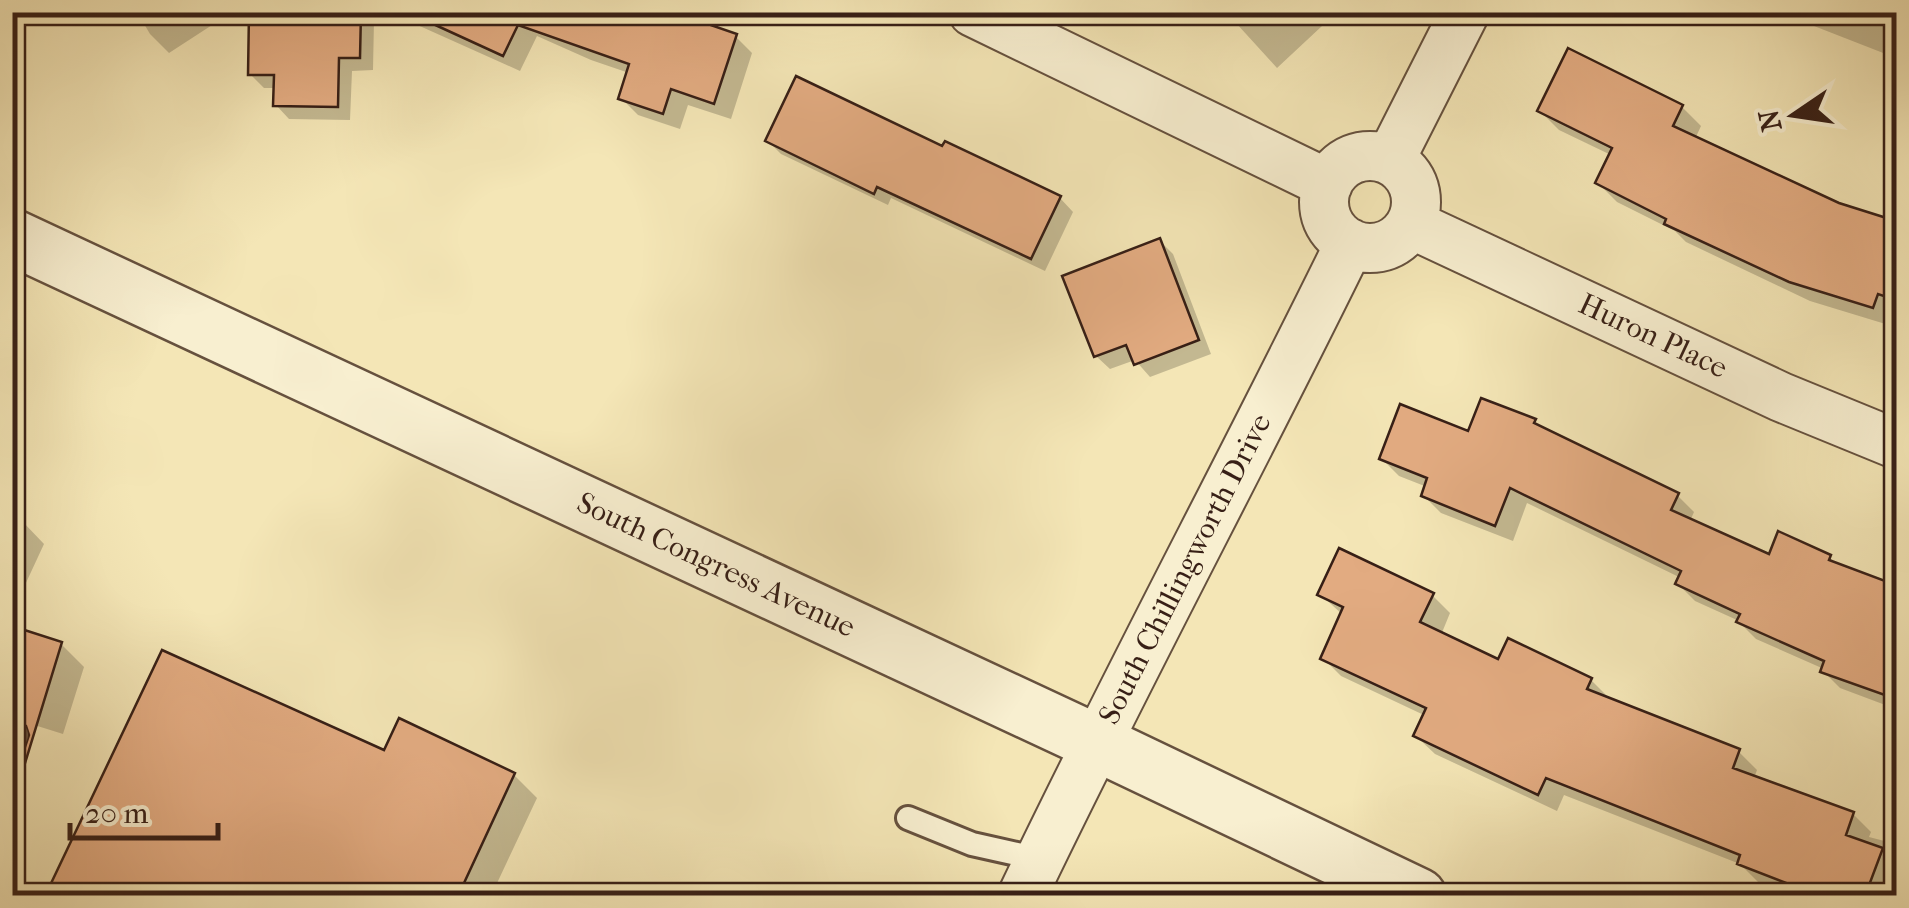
<svg xmlns="http://www.w3.org/2000/svg" width="1909" height="908" viewBox="0 0 1909 908" font-family="'IM FELL French Canon',serif">
<style>
.shadow{fill:#0003}
.building{fill:#e2ab81;stroke:#371f16;stroke-width:2.5}
.lines{fill:none;stroke-linecap:round;stroke-linejoin:round}
.service-casing{stroke:#66513e;stroke-width:28}
.minor-casing{stroke:#66513e;stroke-width:52}
.tertiary-casing{stroke:#66513e;stroke-width:60}
.service{stroke:#f8efd0;stroke-width:22}
.minor{stroke:#f8efd0;stroke-width:48}
.tertiary{stroke:#f8efd0;stroke-width:55}
.labels{text-anchor:middle;dominant-baseline:central;stroke-width:8;stroke-linejoin:round;paint-order:stroke}
.street-label{font-size:30px;fill:#371f16;stroke:#f8efd0}
</style>
<rect width="100%" height="100%" fill="#f4e6b6"/>
<filter id="stains"><feTurbulence type="fractalNoise" baseFrequency=".002" numOctaves="4"/><feColorMatrix values="0 0 0 0 .2 0 0 0 0 .09 0 0 0 0 .02 0 0 0 .5 -.17"/></filter>
<radialGradient id="worn" r=".72"><stop offset=".6" stop-color="#630" stop-opacity="0"/><stop offset="1" stop-color="#630" stop-opacity=".3"/></radialGradient>
<path class="shadow" d="M102,12H119L109,19Z
M137,12H223L226,16L169,53L150,34Z
M252,12H366L374,20L373,70L352,71L350,120L289,119L276,105V88H264L250,74Z
M403,12H665L735,36L752,53L731,119L688,105L680,129L638,115L621,98L629,73L591,60L537,36L520,71L413,23Z
M1226,12H1337L1277,68Z
M1800,12H1896V58L1814,26Z
M1569,51L1682,107L1701,126L1695,139L1838,206L1887,221L1888,216L1896,219V312L1892,326L1810,301L1686,242L1675,231L1617,202L1598,183L1611,155L1559,130L1540,111Z
M768,141L944,150L1060,198L1073,212L1045,271L891,198L888,205L781,154Z
M1160,241L1173,254L1211,354L1150,377L1135,360L1110,369L1096,356Z
M1534,421L1544,430L1677,495L1694,512L1690,521L1770,557H1829L1838,566L1896,587V709L1840,688L1823,671L1824,669L1756,639L1737,620L1695,601L1678,584L1681,578L1527,503L1513,541L1441,513L1424,496L1427,487L1399,476L1382,459L1470,434Z
M12,517L22,521L44,544L12,613Z
M1320,594L1432,595L1450,613L1441,635L1499,662L1591,680L1609,698L1739,752L1757,770L1754,778L1853,814L1871,832L1869,837L1896,844V896H1794L1758,882L1740,864L1564,795L1557,811L1435,754L1416,736L1426,716L1341,676L1323,658L1343,615Z
M61,644L84,667L63,734L12,718Z
M385,753L514,775L537,798L491,896H48Z"/>
<path class="building" d="M249,12H361L360,58H339L338,107L273,106L274,75H248Z
M407,12H673L737,34L714,104L671,89L663,114L618,99L629,64L518,25L503,56Z
M1568,48L1683,105L1673,126L1839,203L1896,221V300L1878,294L1873,308L1789,282L1664,224L1666,219L1595,183L1612,148L1537,111Z
M796,76L942,146L945,141L1061,196L1031,259L877,187L874,194L765,141Z
M1160,238L1199,340L1134,365L1126,345L1094,357L1062,276Z
M1481,398L1536,419L1534,423L1679,493L1671,510L1769,554L1778,531L1831,555L1829,560L1896,585V699L1820,672L1824,661L1736,622L1740,614L1675,584L1681,571L1510,488L1495,526L1421,496L1427,478L1379,459L1400,404L1468,431Z
M1339,548L1434,593L1420,622L1498,659L1508,638L1592,678L1587,689L1740,749L1733,768L1854,812L1846,835L1883,848L1865,896H1820L1737,864L1740,855L1546,778L1538,795L1413,736L1426,708L1320,659L1343,607L1317,595Z
M12,626L62,642L22,773L12,771V754L19,752L25,747L29,735L26,726L20,721L12,720Z
M162,650L384,750L399,718L515,773L458,896H45Z"/>
<g class="lines">
<g class="service-casing">
<path id="service" d="M12,739L14,735
M908,818L972,844L1039,859"/>
</g>
<g class="minor-casing">
<path id="minor" d="M973,12L1328,184
M1324 202a46 46 0 1 1 92 0a46 46 0 1 1-92 0Z
M1390,160L1465,12
M1411,224L1781,397L1896,444
M1022,896C1127,676 1243,462 1350,243"/>
</g>
<g class="tertiary-casing">
<path id="tertiary" d="M12,237L1095,742L1418,896"/>
</g>
<use href="#service" class="service"/>
<use href="#minor" class="minor"/>
<use href="#tertiary" class="tertiary"/>
</g>
<g class="labels">
<g class="street-label">
<text transform="translate(1653 336) rotate(25)">Huron Place</text>
<text transform="translate(716 565) rotate(25)">South Congress Avenue</text>
<text transform="translate(1185 569) rotate(-63)">South Chillingworth Drive</text>
</g>
</g>
<rect width="1909" height="908" fill="none" stroke="#f4e6b6" stroke-width="50"/>
<rect x="15" y="15" width="1879" height="878" fill="none" stroke="#371f16" stroke-width="5"/>
<rect x="25" y="25" width="1859" height="858" fill="none" stroke="#371f16" stroke-width="2.5"/>
<g transform="translate(1794 115) rotate(257)" stroke="#f8efd0" stroke-width="8" paint-order="stroke">
<path d="M0-8L18 38L0 25L-18 38Z" fill="#371f16"/>
<text y="-15" font-size="28" font-weight="bold" text-anchor="middle" fill="#371f16">N</text>
</g>
<path d="M70 823v15h148v-15" fill="none" stroke="#371f16" stroke-width="5"/>
<text x="85" y="823" font-size="30" fill="#371f16" stroke="#f8efd0" stroke-width="8" paint-order="stroke">20 m</text>
<rect width="100%" height="100%" filter="url(#stains)"/>
<rect width="100%" height="100%" fill="url(#worn)"/>
</svg>
